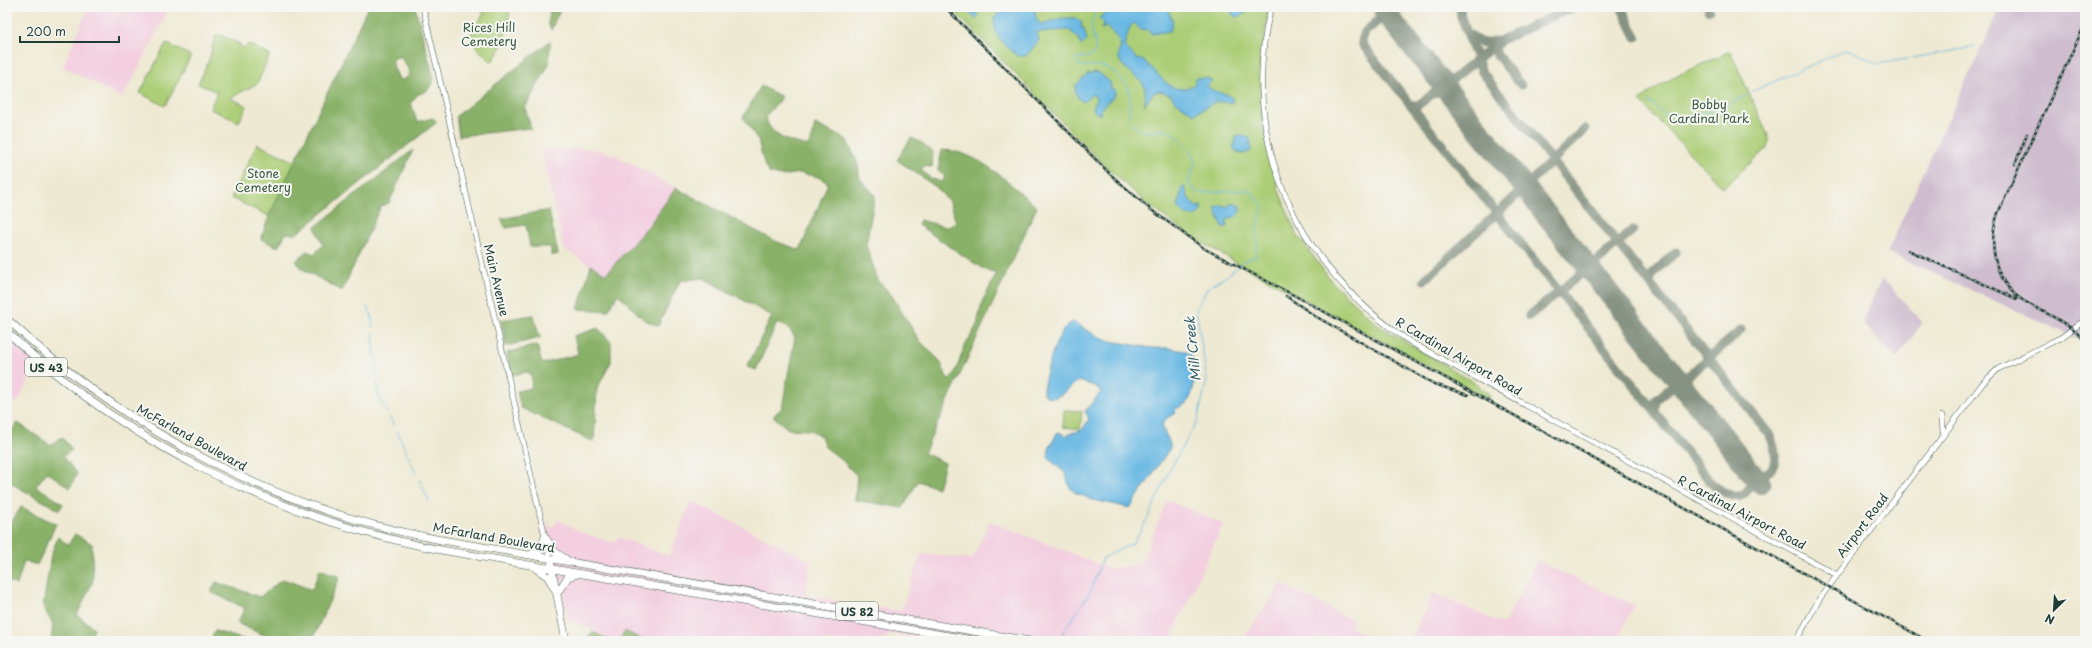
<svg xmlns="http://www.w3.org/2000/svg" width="2092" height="648" viewBox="0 0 2092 648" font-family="'Playpen Sans',sans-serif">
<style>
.built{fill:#f3cfe0}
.industrial{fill:#cfbdcf}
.green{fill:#acce77;stroke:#668656}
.forest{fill:#89b168;stroke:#54774e;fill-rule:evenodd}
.water{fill:#68b8e3;stroke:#447a8c}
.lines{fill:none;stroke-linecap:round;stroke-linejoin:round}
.stream{stroke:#68b8e3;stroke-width:1}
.taxiway{stroke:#869383;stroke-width:9}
.runway{stroke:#869383;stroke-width:22}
.secondary-casing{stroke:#3e574c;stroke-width:6}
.highway-casing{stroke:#3e574c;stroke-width:8}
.secondary{stroke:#fff;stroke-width:5}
.highway{stroke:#fff;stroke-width:7}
.rail-casing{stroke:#1f3d34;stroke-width:2.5}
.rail{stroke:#f6f6f2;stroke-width:1;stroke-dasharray:3;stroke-linecap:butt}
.labels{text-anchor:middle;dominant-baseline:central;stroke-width:4;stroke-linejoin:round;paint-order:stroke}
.shield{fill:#f6f6f2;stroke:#60746d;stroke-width:1}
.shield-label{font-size:11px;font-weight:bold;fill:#1f3d34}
.park-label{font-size:12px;fill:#3b5a41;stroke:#f6f6f2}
.street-label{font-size:12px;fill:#1f3d34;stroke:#f6f6f2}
.water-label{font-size:13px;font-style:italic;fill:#315c60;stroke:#f6f6f2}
</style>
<rect width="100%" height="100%" fill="#f6f6f2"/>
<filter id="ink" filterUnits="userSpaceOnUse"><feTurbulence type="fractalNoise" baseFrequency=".025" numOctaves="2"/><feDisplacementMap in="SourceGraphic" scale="8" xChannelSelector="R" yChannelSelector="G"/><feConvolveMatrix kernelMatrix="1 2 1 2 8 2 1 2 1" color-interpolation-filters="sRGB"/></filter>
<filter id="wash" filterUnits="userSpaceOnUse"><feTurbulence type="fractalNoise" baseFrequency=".012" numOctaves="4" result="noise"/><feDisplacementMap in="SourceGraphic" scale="16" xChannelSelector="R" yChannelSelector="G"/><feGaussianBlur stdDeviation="0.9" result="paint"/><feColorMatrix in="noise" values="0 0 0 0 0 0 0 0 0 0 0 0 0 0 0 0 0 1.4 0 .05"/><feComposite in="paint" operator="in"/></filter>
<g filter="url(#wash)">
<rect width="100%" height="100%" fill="#eee9d2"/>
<path class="built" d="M88,7H170L123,98L63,67Z
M577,148L598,150L615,155L676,188L649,225L606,275L564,249L541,151Z
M7,332L37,360L18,403L7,400Z
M1167,500L1223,524L1170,641H931L894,634L877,641L860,639L859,641H645L625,631L619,641H612L569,619L546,523L553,528L558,520L583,533L615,543L618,537L669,556L691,501L811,561L805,596L901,611L921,554L973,559L989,521L1111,569L1141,563Z
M1537,561L1634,605L1617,641H1411L1432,593L1504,624Z
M1281,584L1352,620L1350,628L1378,641H1242Z"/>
<path class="industrial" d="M2000,7H2085V342L1887,252Z
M1882,278L1923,322L1897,358L1865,326L1863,319Z"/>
<path class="green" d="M479,7H510C508,28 504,45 492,62L477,48L471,34L484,13L479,9Z
M950,7H1269L1260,63L1263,125L1279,191L1296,233L1332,282L1379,326L1475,383C1480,389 1487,391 1490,396L1488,399L1228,258L1185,232L1147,204L1105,166Z
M220,35L240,44V47L244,48L248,44L270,55L257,84L230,98L247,106L239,122L210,109L217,92L198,84L209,60L215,37Z
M166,43L191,56L165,106L140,93Z
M1730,51L1767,133L1769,141L1766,149L1723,188L1640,101C1665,77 1699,67 1730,51Z
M257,144L296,162L269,216L231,198Z
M1064,410L1082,411L1080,429L1063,427Z"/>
<path class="forest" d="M368,7H415L434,79L428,90L417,95L411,103L417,122L433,118L437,122L296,234L286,233L278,247L261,239L269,216ZM400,56L409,70L408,77L400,81L393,66V59Z
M551,7H561L551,30L548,23Z
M550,41L549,64L525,108L531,128L459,136L456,116Z
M761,86L782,97L765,117C772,138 788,141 808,146L811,141L815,124L846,139L857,161L860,179L875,195L866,245L878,280L892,296L919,340L940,361L948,380L955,373L964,348L977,325L982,302L997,273L983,269L918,225L920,220L946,227L956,223L950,203L936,187L897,160L911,138L922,143L933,152L932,167L922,166V171L930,178L941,182L945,177L938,170L942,150C980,151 1009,184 1037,207L924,453L945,463L938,488L918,481L903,508L855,500L857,476L841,459L825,447L821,436L810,430L788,429L773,416L782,408L795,337L787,327L777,323L756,370L747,367L772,316L703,278L680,281L658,326L643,319L618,294L608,311L578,309L591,265L606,274L649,225L676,188L775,241L800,250L828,183L818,177L800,173L781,176L769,173L765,167L758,140L743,117Z
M413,150L389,203L381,206L342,291L301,268L296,261L307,251L314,254L323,245L315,227Z
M549,210L558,254L551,256V247H530L526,225L506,228L501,219Z
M533,315L540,338L506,346L501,320Z
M598,328L611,342V362L597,389L594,442L521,408L517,391L531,388L532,377L528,372L512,375L507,353L537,345L542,364L578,354L574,336Z
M18,423L50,445L62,437L72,450L63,456L77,474L70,488L47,472L36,486L63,504L59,510L7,481V436Z
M21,507L56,524L37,565L24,561L17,585L7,581V529Z
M75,534L92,544L93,581L77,615L94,628L90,641H51L53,624L43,607L51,555L58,537L68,545Z
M320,569L340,577L312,641H269L270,638L237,623L245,608L211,592L216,582L260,597L283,579L312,590Z
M215,631L249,641H210Z
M625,631L645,641H619Z
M592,632L611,641H583Z"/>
<path class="water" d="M962,7H973L979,16L976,19Z
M1005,7H1036C1034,14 1035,20 1041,24L1062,18H1075L1082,23L1081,28H1084L1087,40L1081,46L1078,38L1069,30L1037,32L1039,41L1026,56H1018C1005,45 993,37 994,18Z
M1112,7H1167C1170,18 1176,20 1170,31L1151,34L1147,29L1141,30L1134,23L1130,27L1124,46L1137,59C1155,60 1167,103 1195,84V78H1207L1212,81L1207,86C1211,90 1221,94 1227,94L1232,98L1233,102H1215L1194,114L1175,101L1171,95L1160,91L1153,93L1145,105C1145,100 1146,91 1144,86C1137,73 1110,65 1121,47L1118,39L1107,27L1101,29L1104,23L1099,18Z
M1231,7H1254L1242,15L1236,17L1232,14Z
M1093,72L1099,73L1110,82L1111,89L1116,90L1114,96L1101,108V115L1095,112L1093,107L1096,101L1095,95H1091L1084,102L1078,98L1075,91L1076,85L1088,73L1091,74Z
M1237,135L1250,138L1251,151L1243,154L1237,152L1233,147Z
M1184,186L1189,199L1196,207L1201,206V212C1191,219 1186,216 1178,208L1181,190Z
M1231,203L1241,206V211L1234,218L1226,220L1227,227L1223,228L1215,208L1222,205L1228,207Z
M1073,322L1105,340L1151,348H1168L1185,351L1192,356C1195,372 1198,405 1176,408L1175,414C1149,424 1172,435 1170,448L1130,508L1093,500L1076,493L1070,488L1065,473L1048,458L1049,449L1057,433L1059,432L1066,436L1068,434L1082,430L1089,419L1085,411L1101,392L1097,387L1079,381C1068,386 1056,407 1043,393V388C1047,371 1056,328 1073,322Z"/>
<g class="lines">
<path class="stream" d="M1753,91L1845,50H1851L1878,64L1975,47
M1648,101L1674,122L1722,107L1747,95
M366,306L371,313L373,327
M373,333L377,375
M377,381L379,398L387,413
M390,417L394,426
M397,431L416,474
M419,479L429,501
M1057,641L1089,594L1103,558L1133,543L1149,516L1170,469L1197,422L1207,380L1196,309L1208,287L1225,277L1246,260L1256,257L1258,223L1263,206L1249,190L1198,193L1188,183L1196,163C1190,151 1178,131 1162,130C1152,130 1144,136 1133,125C1127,119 1130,109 1130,101C1131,85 1116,70 1101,66C1094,65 1086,66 1079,66L1075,59L1092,56C1104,39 1080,33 1099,7"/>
<path class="taxiway" d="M1621,7L1636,37
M1708,7L1709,10
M1386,14L1365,32L1362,41L1363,45L1713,485C1719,489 1726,494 1733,496C1746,499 1754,483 1752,473C1779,480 1779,451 1769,434L1482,72L1461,17L1460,7
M1469,34L1481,43L1496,41
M1500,41L1495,47L1497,55L1521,85
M1438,79L1445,81L1453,79L1501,40L1574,7
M1434,93L1442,90L1450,95
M1411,105H1418L1434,93L1439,86L1438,79
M1532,197L1529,188L1532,180L1585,129
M1582,260L1590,263L1597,261L1633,230
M1424,280L1517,195L1520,188L1518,179
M1650,284V279L1652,274L1676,252
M1529,316L1581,274L1595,275L1594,268L1597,261
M1686,390L1684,382L1689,375L1741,330
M1655,411L1656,400L1674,385L1673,374"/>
<path class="runway" d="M1385,12L1760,483"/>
</g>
</g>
<g filter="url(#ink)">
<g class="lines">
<g class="secondary-casing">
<path id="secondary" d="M423,7L550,558
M1271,7C1237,140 1299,271 1412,343L1837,575
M1942,416L1943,432
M1796,641L1820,598L1983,383L1998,369L2062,337L2085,320"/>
</g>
<g class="highway-casing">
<path id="highway" d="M7,319C126,430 275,509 436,539L1030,641
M7,332C128,445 279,519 441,550L978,641
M545,537L555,552L567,560
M531,554L540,551L545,537
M551,565L566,641
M534,567L548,577L554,588
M557,593L568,577L578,574"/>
</g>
<use href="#secondary" class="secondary"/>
<use href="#highway" class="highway"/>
<g class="rail-casing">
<path id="rail" d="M945,7L1111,175L1150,209L1205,249L1288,292L1928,641
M2085,24L1998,213C1988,242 1993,280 2021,299C2043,313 2068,321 2085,341
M2015,164L2027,134
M1908,250L2017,299
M1286,296L1315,316L1434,384L1468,395"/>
</g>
<use href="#rail" class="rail"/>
</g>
</g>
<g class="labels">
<g class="shield">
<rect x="25" y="358" width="42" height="18" rx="3"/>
<rect x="836" y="602" width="42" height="18" rx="3"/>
</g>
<g class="shield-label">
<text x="46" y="367">US 43</text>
<text x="857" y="611">US 82</text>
</g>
<g class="park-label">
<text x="489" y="27">Rices Hill<tspan x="489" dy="14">Cemetery</tspan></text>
<text x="1709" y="104">Bobby<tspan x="1709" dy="14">Cardinal Park</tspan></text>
<text x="263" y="173">Stone<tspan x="263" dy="14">Cemetery</tspan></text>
</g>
<g class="street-label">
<text transform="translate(497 280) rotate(77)">Main Avenue</text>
<text transform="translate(1459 356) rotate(30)">R Cardinal Airport Road</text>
<text transform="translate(192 437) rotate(29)">McFarland Boulevard</text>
<text transform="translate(1742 512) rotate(28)">R Cardinal Airport Road</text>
<text transform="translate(1862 525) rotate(-53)">Airport Road</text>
<text transform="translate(494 537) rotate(10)">McFarland Boulevard</text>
</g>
<g class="water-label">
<text transform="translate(1192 349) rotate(-96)">Mill Creek</text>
</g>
</g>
<rect width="2092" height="648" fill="none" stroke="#f6f6f2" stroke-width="24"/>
<g transform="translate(2054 610) rotate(205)" stroke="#f6f6f2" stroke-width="3" paint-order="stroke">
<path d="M0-3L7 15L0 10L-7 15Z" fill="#1f3d34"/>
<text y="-6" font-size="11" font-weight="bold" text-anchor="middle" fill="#1f3d34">N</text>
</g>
<path d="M20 36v6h99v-6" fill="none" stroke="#1f3d34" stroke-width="2"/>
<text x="26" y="36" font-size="12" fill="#1f3d34" stroke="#f6f6f2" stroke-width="3" paint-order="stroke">200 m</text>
</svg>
